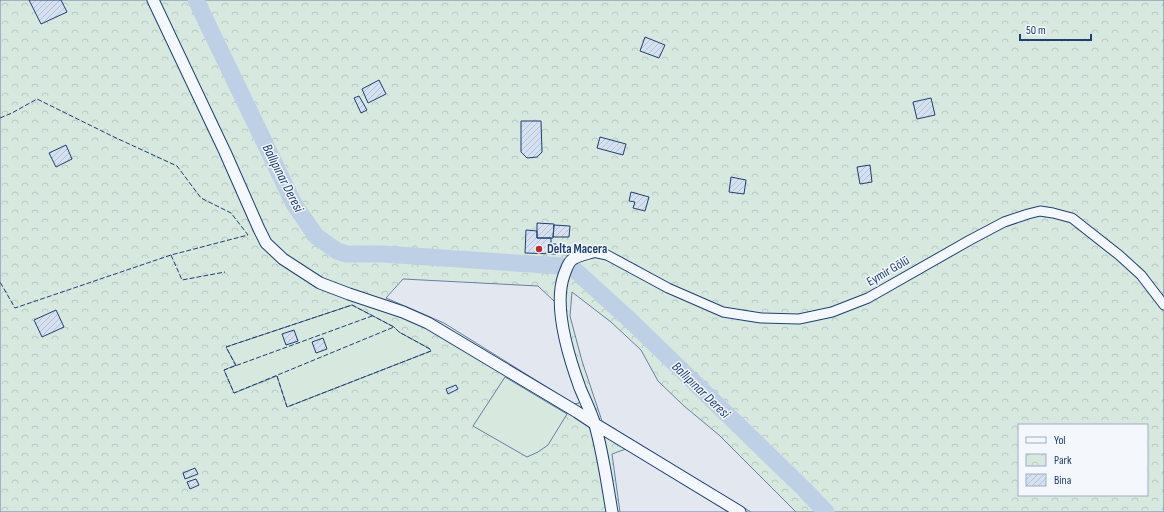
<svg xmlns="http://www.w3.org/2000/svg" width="1164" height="512" viewBox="0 0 1164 512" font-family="'Sofia Sans Condensed',sans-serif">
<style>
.park{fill:url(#park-crowns);stroke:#687fa3;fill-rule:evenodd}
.garden{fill:#d7e8df;stroke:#687fa3}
.parking{fill:#e3e8f0;stroke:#687fa3}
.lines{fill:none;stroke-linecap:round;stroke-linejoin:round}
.river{stroke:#bed0e5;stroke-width:17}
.building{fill:url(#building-hatch);stroke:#1d3f73}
.minor-casing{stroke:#1d3f73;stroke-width:11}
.tertiary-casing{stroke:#1d3f73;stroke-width:13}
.minor{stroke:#f4f7fb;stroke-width:9}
.tertiary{stroke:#f4f7fb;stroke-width:11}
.fence{stroke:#1d3f73;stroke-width:1;stroke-dasharray:5 2;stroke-linecap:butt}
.poi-dot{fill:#c62828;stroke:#f4f7fb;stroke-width:1.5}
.labels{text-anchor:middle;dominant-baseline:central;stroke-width:3;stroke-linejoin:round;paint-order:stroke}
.poi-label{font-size:13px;font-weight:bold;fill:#1d3f73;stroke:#f4f7fb;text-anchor:start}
.street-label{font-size:13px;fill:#1d3f73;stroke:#f4f7fb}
.water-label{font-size:14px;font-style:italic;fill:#1d3f73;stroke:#f4f7fb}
</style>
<defs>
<pattern id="park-crowns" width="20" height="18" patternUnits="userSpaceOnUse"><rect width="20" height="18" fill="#d7e8df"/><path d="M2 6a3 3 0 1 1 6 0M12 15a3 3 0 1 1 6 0" fill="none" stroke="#b8c8c3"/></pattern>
<pattern id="building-hatch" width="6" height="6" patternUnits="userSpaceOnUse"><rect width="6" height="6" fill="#d5e0f0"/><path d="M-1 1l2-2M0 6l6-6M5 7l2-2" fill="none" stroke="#b6c1d1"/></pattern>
</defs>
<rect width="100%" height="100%" fill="#f4f7fb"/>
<path class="park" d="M0,0H1164V512H0ZM1019,425H1147V495H1019Z"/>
<path class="garden" d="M352,305L394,327L399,332L430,349L431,351L287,407L277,376L234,393L224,370L236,365L226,347Z
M505,377L567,414L548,445L538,452L527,457L473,426Z"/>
<path class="parking" d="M403,279L538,286L555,302L580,399L579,403L574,404L444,323L386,298Z
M572,292L611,322L641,350L658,381L684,406L719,435L796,512H751L602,421L582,361L570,316Z
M626,449L729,512H620L612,454Z"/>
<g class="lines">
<path class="river" d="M196,0L294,204L316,236L337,251L347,254H383L561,266
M575,270L632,322L804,489L826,512"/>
</g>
<path class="building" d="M29,0H61L67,12L41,24Z
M645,37L665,45L659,58L640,51Z
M379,80L386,94L368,103L362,89Z
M359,96L367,110L361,113L354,98Z
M931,98L935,115L917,119L913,102Z
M521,121H541L542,152L537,157L527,158L521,152Z
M600,137L626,144L623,155L597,148Z
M66,145L72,159L56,167L49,153Z
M870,165L872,182L860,184L857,167Z
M731,177L746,180L744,194L729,192Z
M631,192L649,197L645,211L633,208L635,202L629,201Z
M537,223L554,224L553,238H537Z
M554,225L570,226L569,237H553Z
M526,230L537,231V238H551V244H556V254L525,253Z
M56,310L64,327L42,337L34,320Z
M294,330L298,341L286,345L282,334Z
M323,338L327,349L316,353L312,342Z
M456,385L458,389L448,394L446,389Z
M195,468L198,474L185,479L183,473Z
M196,479L199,485L190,489L187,482Z"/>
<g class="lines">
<g class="minor-casing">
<path id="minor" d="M593,252L607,255L668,288L723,312L761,318L799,319L832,312L868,298L970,240L1004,222L1028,214L1040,211L1053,213L1072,218L1119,255L1141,275L1164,305"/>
</g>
<g class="tertiary-casing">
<path id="tertiary" d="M153,0L225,152L259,229L266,243L283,259L320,283L349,294L403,312L428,323L577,412L595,424L740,512
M593,252C586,254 579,255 573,259C568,262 566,270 564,275C553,306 569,358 580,388C585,400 591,412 595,425C603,453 607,483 612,512"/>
</g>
<use href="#minor" class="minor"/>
<use href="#tertiary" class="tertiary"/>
<path class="fence" d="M0,118L12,113L37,99L114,137L177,166L201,198L231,213L248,235L171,255L15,308L0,282
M171,255L182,280L225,272
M236,366L226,347L352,305L394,327L234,393L224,370L372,316
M277,376L287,407L431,351L430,349L399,332L394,327"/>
</g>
<circle class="poi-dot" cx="539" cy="249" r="4"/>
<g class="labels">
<g class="poi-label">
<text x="547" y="249">Delta Macera</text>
</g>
<g class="street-label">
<text transform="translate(888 271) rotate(-30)">Eymir Gölü</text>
</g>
<g class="water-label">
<text transform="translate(283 178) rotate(63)">Ballıpınar Deresi</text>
<text transform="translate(701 390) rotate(44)">Ballıpınar Deresi</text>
</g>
</g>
<rect x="1018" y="424" width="130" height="72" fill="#f4f7fb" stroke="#9eadc5"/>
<rect x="1026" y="437" width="20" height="6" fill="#f4f7fb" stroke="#9eadc5"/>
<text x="1054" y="444" font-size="12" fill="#1d3f73">Yol</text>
<rect x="1026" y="454" width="20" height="12" fill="url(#park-crowns)" stroke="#9eadc5"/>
<text x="1054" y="464" font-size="12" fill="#1d3f73">Park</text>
<rect x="1026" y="474" width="20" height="12" fill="url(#building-hatch)" stroke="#9eadc5"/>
<text x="1054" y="484" font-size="12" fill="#1d3f73">Bina</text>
<path d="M1020 34v6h71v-6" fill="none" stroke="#1d3f73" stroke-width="2"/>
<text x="1026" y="34" font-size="12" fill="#1d3f73" stroke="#f4f7fb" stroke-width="3" paint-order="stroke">50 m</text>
</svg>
